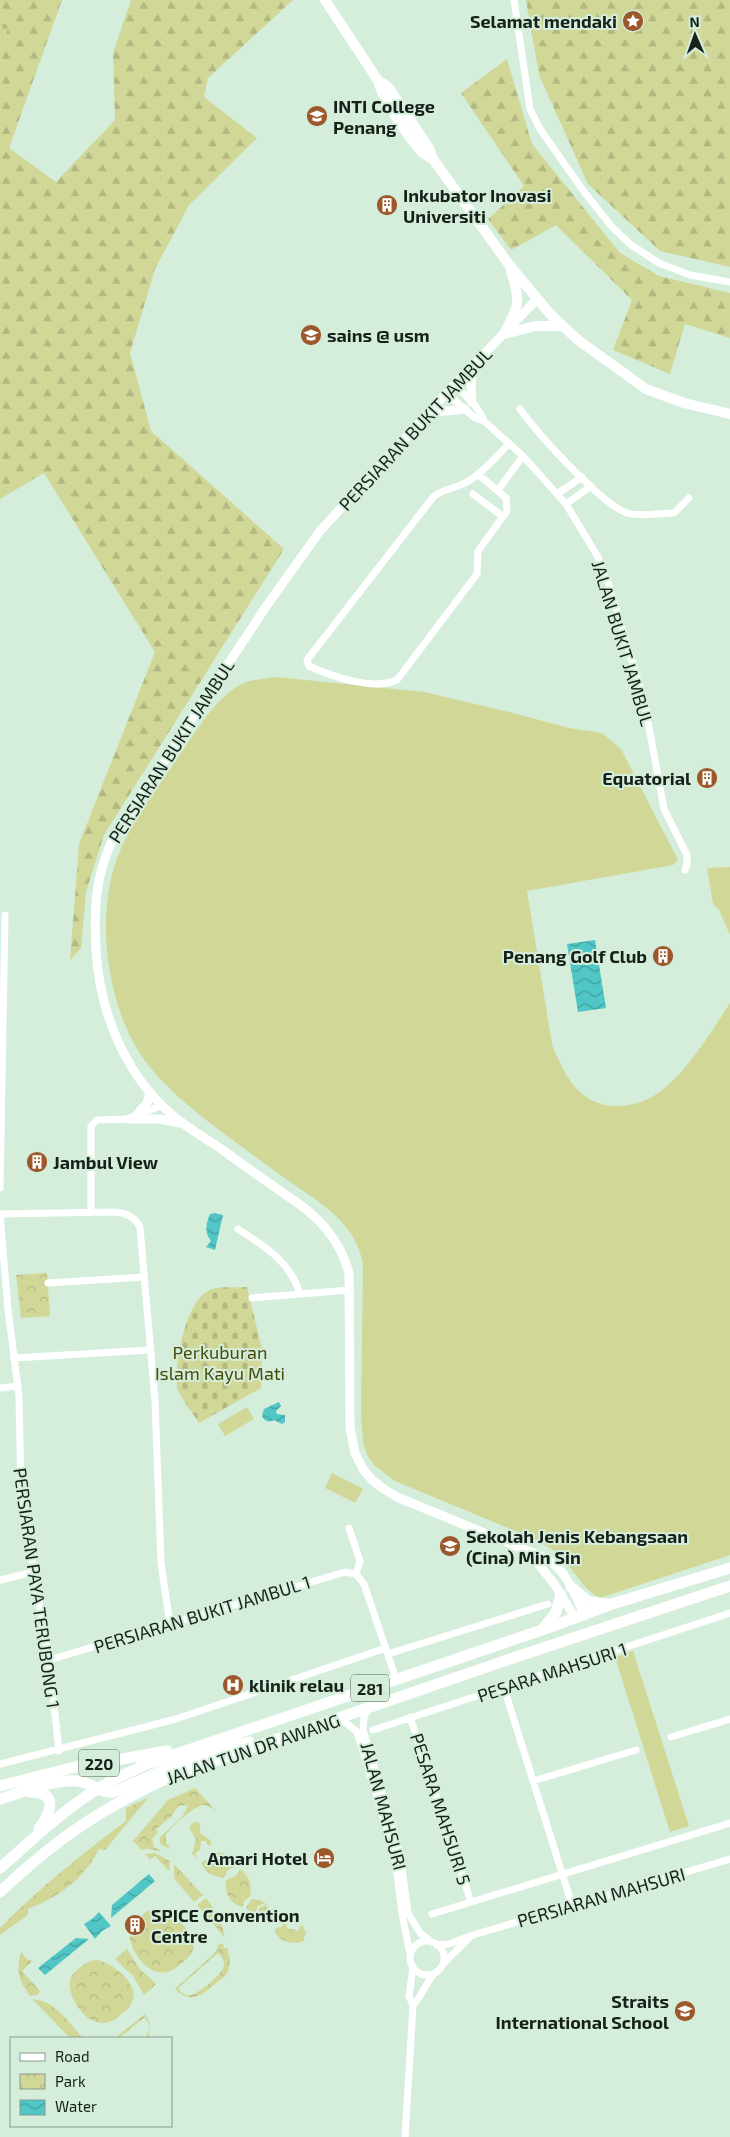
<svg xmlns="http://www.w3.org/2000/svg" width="730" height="2137" viewBox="0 0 730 2137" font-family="'Exo 2',sans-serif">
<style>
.grass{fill:#d1d797}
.forest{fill:url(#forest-firs)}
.cemetery{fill:url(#cemetery-stones)}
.park{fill:url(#park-crowns);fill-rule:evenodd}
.water{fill:url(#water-waves)}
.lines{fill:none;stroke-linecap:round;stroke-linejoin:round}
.minor{stroke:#fff;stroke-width:7}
.tertiary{stroke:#fff;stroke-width:9}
.secondary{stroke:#fff;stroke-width:10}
.primary{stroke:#fff;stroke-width:11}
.labels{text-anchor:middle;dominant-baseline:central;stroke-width:4;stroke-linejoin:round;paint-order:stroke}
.shield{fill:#d4eedb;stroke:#505e54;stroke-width:1}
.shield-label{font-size:16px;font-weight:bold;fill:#17211a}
.poi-label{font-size:18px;font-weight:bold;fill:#17211a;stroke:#d4eedb;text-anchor:start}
.street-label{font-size:18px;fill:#17211a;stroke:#d4eedb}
.park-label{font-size:18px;fill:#464a0b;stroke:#d4eedb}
</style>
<defs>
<pattern id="forest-firs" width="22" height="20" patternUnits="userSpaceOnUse" patternTransform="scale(1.25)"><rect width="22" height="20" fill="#d1d797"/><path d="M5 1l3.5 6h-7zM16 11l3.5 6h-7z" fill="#b3b882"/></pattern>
<pattern id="cemetery-stones" width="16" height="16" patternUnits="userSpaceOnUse" patternTransform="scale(1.25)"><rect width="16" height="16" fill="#d1d797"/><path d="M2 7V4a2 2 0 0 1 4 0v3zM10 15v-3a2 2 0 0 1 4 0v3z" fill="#b3b882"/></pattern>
<pattern id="park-crowns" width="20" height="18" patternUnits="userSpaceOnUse" patternTransform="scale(1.25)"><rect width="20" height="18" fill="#d1d797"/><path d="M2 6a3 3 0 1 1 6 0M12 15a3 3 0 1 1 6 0" fill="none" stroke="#b3b882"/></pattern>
<pattern id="water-waves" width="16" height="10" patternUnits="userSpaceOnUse" patternTransform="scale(1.25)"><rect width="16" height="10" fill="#50c6c6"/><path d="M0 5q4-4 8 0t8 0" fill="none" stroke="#41a0a0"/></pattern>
</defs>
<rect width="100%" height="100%" fill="#d4eedb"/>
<path class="grass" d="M276,677L424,692L517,714L569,728L602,733L621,749L678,860L673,865L527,891L552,1044C564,1076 581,1108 620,1106C635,1105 650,1100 662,1090C689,1069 711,1032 730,1003V1555L600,1598C585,1590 578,1577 567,1564C558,1552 546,1545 532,1538L395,1481L374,1465L367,1455L363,1442L361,1414L363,1263C353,1217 314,1200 279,1174C239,1144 186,1109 154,1072C110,1023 95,930 114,868C125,830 151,797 173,765C191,740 214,697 242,684C252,679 266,679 276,677Z
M730,867V935L719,910L713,904L707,868Z
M247,1407L254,1419L225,1436L218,1424Z
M332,1473L363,1489L355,1503L325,1488Z
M633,1651L689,1826L670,1832L615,1657Z"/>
<path class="forest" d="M0,0H62L9,148L56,182L115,120L113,53L131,0H293L208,78L204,97L257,138L189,205L155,269L130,353L151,431L284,549L104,835L86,892L81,948L70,960L79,844L155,652L44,473L0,499V56L8,26L0,21Z
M526,0H730V267L660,251L588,184L539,75Z
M507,59L532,144L620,253L659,276L730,293V338L685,324L670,374L613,350L632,300L556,225L511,250L488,219L524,186L461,93Z"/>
<path class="cemetery" d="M0,21L8,26L0,56Z
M247,1287L262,1349L261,1388L199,1423C194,1414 178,1395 177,1387C174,1364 186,1297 212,1289C222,1286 236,1288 247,1287Z"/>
<path class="park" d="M47,1273L50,1316L21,1318L16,1275Z
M195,1788L217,1812C213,1809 209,1805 203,1805C194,1806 172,1827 166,1834V1842L170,1849L161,1845L159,1838L182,1817L188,1805L178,1806L172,1816L156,1829L158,1832L152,1839L154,1847L162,1852L148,1849L142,1850L133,1841L168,1800Z
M149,1797L105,1850L99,1849C84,1879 59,1897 28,1909V1915L0,1935V1928C39,1888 82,1854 126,1821V1808Z
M199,1822L201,1834L210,1840L212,1844L209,1846L205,1841H201L200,1850L195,1854L199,1859L192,1854L196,1839L189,1828L193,1823Z
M213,1851L227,1854L237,1865V1866L228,1870L224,1878C214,1877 204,1872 201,1862L208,1860Z
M155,1853L170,1861L169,1871L155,1856L150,1860L145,1854Z
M174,1864L203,1895L194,1902L174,1878Z
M240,1869C250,1876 252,1886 250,1897L244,1901L243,1906H239C228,1901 225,1892 226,1880L236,1876Z
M206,1898L220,1917L225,1938L197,1905Z
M252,1899L260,1900L269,1906L262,1904L257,1907L256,1913L262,1918L251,1913L246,1907Z
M264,1906L277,1912L279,1916L277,1920L272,1921L259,1914V1908Z
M154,1909C170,1911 198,1932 193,1950C190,1957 184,1962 178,1966C150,1990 120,1940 132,1923C134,1921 139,1918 141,1916C146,1912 148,1910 154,1909Z
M286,1916L288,1918L286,1925L288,1929H295L297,1932L302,1924L306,1933L303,1941C292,1945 282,1942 275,1933V1929L283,1926V1918Z
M219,1944H223L224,1948H227C229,1954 231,1961 229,1968C228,1975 221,1979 216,1983C202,1995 192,2005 175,1989L216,1952ZM218,1953C221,1956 224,1959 224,1963C225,1973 202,1990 194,1994C187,1997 182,1994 178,1988Z
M127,1949L141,1970L156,1984L144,1995L133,1976L115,1959Z
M21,1952L27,1959L32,1961L22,1971L40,1991L38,1995L30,1996C18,1980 16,1970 21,1952Z
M95,1960C110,1961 139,1983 133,2000C130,2008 124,2012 118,2017C90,2040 60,1990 73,1974C75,1971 79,1969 82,1966C86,1963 89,1961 95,1960Z
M32,1999C55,2000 69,2023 83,2038H70Z
M145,2014L150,2024L149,2038H144C151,2031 151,2025 145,2017L119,2038H115Z"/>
<path class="water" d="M595,940L606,1008L578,1012L567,944Z
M215,1213L223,1215L215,1250L206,1247L211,1241C204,1232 206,1224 210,1214Z
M279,1402L281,1406L276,1411L277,1414L285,1415V1422L282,1424L274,1420C269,1423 264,1421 262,1416L264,1409Z
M149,1874L155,1881L111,1918L112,1905Z
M99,1912L111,1926L102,1931L95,1939L84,1924L92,1919Z
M76,1938L89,1939L45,1975L38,1968Z"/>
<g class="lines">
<path class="minor" d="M514,0L530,109L540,129L585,193L612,227L631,245L659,263L690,275L730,282
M454,385C466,395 478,406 484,421
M446,393L475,418L484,421L523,456L566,504L598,557L608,582L644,700L664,809L687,855V865L685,870
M520,409C537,433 602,505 627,513C638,517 662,513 674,513L689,498
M478,474L506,498L507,511L478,551L477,574L397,680C373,691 331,676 309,666L307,660L434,496C444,489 456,488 467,482C483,473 496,456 509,444
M498,490L523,456
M473,494L502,516
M557,494L582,477
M566,504L591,486
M0,1188L5,915
M91,1212V1126L97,1120L129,1119L162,1105
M0,1214L115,1212C127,1213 136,1217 140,1228L155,1400L161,1563L170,1624
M0,1215L8,1309L19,1396L21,1494L49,1660L59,1751
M238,1229C264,1246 291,1262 300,1294
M48,1283L144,1277
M252,1298L350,1290
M14,1358L150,1350
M0,1388L18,1386
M349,1528L360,1561L356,1574
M356,1574L364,1584L396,1679
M0,1580L33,1572
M388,1654L548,1604
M49,1660L345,1572L356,1574
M504,1688L572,1905
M369,1708L364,1717L363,1730L400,1853L408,1913L420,1933L432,1942
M410,1717L471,1902
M340,1718L357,1732L392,1846L396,1865L402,1914L410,1954
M373,1730L730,1613
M671,1737L730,1719
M0,1764L176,1719L386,1648
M533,1781L636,1750
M432,1914L730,1823
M410 1958a17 17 0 1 1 34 0a17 17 0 1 1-34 0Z
M437,1945L449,1944L473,1935L730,1859
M443,1964L469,1938
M413,2005C422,1997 425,1983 435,1973
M405,2137L413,2005L409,1996L413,1967"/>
<path class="tertiary" d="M537,299L454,385L320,531L265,608L112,841C95,878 94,909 96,949C99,1010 124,1073 171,1114C187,1128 207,1139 224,1151C250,1170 276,1188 302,1206C325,1224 341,1244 349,1273L350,1428L355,1453L363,1469L373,1481L384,1489L397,1497L528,1551C564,1561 570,1585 585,1616
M472,402L471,385L473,365
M428,413L465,409
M136,1116L147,1103L150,1092
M129,1119H160L179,1123
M528,1551L555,1585L576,1619"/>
<path class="secondary" d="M325,0L379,82C378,93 413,144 423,153C426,155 429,157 433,159
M379,82L383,83L389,88L429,148L433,159L510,266L551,315L578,340L646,389L684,403L730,414
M504,334C519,306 521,302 511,271
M504,334L535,326H563"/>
<path class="primary" d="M571,1587L589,1602L608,1604
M543,1629L556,1612L561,1595
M0,1786L71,1768L167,1751
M30,1792C59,1792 51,1812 39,1829
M0,1799C23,1792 54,1779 77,1781C91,1782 101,1794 114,1792L191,1758L222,1748L249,1742
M0,1868C32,1840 63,1810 99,1788C113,1779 129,1773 144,1765L542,1630L612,1604L730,1568
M0,1892C58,1837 106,1805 179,1773L513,1658L730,1586"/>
</g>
<defs>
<g id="sight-disc" transform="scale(1.125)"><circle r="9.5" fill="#9c582b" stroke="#d4eedb"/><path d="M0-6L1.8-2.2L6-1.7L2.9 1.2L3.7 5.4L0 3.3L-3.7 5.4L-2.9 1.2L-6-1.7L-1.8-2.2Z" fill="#fff"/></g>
<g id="university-disc" transform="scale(1.125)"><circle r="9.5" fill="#9c582b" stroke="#d4eedb"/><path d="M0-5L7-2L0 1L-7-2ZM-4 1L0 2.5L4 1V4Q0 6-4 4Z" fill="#fff"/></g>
<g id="building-disc" transform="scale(1.125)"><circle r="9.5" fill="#9c582b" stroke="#d4eedb"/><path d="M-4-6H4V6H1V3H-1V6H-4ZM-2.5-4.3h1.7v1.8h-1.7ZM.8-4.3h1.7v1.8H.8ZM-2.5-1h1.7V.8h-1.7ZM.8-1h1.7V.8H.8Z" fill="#fff"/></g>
<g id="school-disc" transform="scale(1.125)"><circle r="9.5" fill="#9c582b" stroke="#d4eedb"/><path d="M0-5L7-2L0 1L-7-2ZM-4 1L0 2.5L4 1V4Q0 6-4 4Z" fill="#fff"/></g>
<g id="hospital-disc" transform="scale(1.125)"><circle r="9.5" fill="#9c582b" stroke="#d4eedb"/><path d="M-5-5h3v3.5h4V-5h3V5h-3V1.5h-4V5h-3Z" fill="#fff"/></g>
<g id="hotel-disc" transform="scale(1.125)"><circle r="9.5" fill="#9c582b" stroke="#d4eedb"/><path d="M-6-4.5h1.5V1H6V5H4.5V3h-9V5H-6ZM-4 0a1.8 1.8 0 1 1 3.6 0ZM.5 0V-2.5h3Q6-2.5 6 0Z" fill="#fff"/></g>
</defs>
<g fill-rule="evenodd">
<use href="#sight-disc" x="633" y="21"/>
<use href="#university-disc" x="317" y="116"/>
<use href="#building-disc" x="387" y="205"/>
<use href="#university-disc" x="311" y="335"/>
<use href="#building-disc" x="707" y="778"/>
<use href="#building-disc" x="663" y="956"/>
<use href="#building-disc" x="37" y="1162"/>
<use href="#school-disc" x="450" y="1546"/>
<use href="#hospital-disc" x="233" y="1685"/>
<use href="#hotel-disc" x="324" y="1858"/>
<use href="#building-disc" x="135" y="1925"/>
<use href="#school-disc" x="685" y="2011"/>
</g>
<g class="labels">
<g class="shield">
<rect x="351" y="1674.5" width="38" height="27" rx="4"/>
<rect x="79" y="1749.5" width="40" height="27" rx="4"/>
</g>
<g class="shield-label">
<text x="370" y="1688">281</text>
<text x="99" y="1763">220</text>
</g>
<g class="poi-label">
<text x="617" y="21" text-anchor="end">Selamat mendaki</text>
<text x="333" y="106">INTI College<tspan x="333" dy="21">Penang</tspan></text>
<text x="403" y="195">Inkubator Inovasi<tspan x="403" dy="21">Universiti</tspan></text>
<text x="327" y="335">sains @ usm</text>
<text x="691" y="778" text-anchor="end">Equatorial</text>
<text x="647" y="956" text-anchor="end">Penang Golf Club</text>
<text x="53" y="1162">Jambul View</text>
<text x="466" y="1536">Sekolah Jenis Kebangsaan<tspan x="466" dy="21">(Cina) Min Sin</tspan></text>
<text x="249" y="1685">klinik relau</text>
<text x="308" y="1858" text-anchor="end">Amari Hotel</text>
<text x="151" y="1915">SPICE Convention<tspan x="151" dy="21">Centre</tspan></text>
<text x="669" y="2001" text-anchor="end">Straits<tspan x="669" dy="21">International School</tspan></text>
</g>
<g class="street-label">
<text transform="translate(415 429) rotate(-47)">PERSIARAN BUKIT JAMBUL</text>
<text transform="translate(623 643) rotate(73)">JALAN BUKIT JAMBUL</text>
<text transform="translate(171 751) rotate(-57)">PERSIARAN BUKIT JAMBUL</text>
<text transform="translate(37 1588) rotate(82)">PERSIARAN PAYA TERUBONG 1</text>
<text transform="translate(202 1614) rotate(-17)">PERSIARAN BUKIT JAMBUL 1</text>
<text transform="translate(552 1672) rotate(-18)">PESARA MAHSURI 1</text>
<text transform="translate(253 1749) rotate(-19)">JALAN TUN DR AWANG</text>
<text transform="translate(384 1806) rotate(75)">JALAN MAHSURI</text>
<text transform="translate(441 1809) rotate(72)">PESARA MAHSURI 5</text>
<text transform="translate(601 1897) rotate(-16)">PERSIARAN MAHSURI</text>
</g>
<g class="park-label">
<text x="220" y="1352">Perkuburan<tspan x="220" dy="21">Islam Kayu Mati</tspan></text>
</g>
</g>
<rect x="10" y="2037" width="162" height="90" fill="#d4eedb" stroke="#889c8e"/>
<rect x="20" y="2053" width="25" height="8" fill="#ffffff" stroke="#889c8e"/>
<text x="55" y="2062" font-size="15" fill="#17211a">Road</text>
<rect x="20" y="2074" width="25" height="15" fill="url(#park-crowns)" stroke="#889c8e"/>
<text x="55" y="2087" font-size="15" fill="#17211a">Park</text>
<rect x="20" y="2100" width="25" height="15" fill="url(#water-waves)" stroke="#889c8e"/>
<text x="55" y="2112" font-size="15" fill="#17211a">Water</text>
<g transform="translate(695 35) rotate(358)" stroke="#d4eedb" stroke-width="4" paint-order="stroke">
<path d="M0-4L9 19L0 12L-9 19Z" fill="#17211a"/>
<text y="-8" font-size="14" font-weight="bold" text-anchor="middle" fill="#17211a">N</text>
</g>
</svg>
